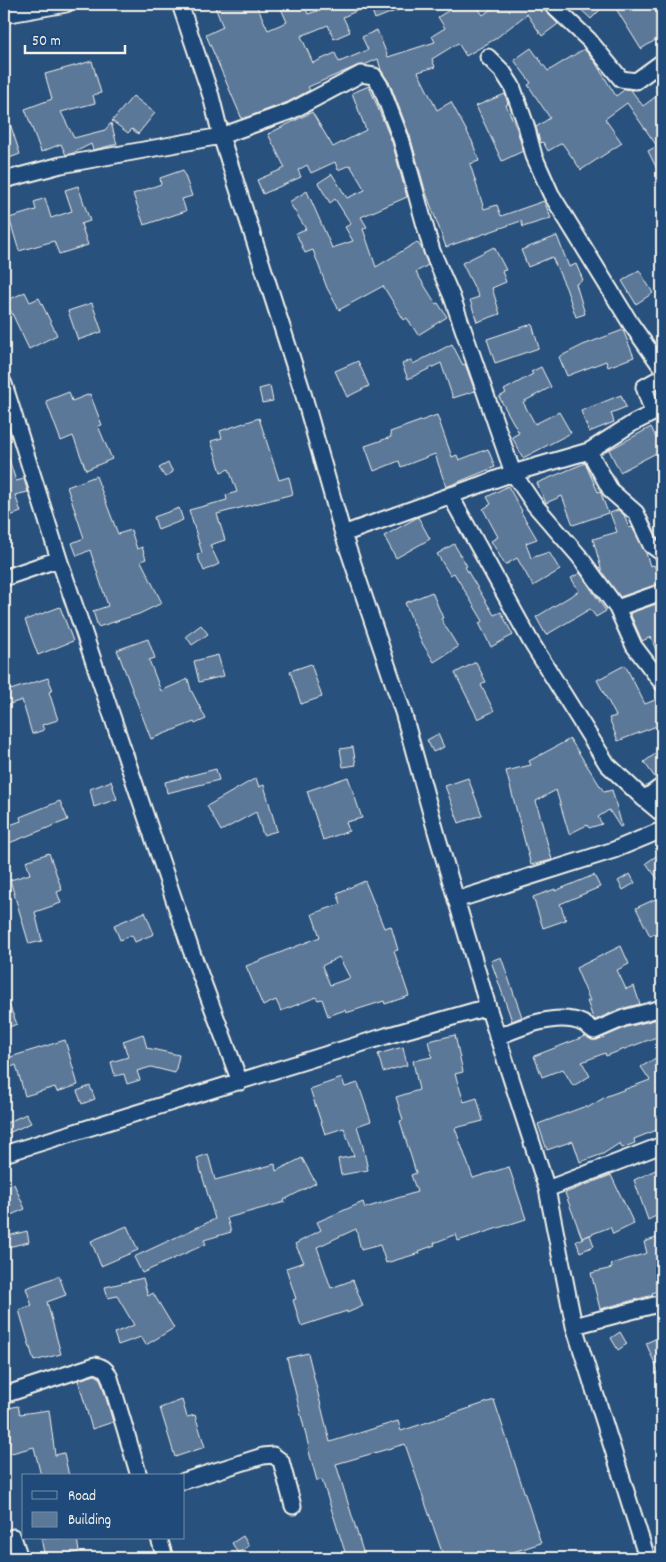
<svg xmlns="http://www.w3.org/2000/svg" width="666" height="1562" viewBox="0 0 666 1562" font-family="Dekko,sans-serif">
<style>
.building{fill:#5b7899;stroke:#f4f1e8;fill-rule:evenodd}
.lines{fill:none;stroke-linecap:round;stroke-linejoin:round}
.minor-casing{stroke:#f4f1e8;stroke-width:19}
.minor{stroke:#1f4a7a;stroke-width:15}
</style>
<rect width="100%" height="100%" fill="#28517e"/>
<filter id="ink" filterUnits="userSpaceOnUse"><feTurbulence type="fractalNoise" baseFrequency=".02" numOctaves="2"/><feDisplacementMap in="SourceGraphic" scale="10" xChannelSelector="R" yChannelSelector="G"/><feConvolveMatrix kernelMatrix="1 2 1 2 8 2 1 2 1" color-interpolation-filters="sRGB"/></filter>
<g filter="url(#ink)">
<path class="building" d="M224,4H256L268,30L287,22L279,4H304L308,14L337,4H413L375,19L370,5L343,17L350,32L334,39L328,25L301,36L313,63L335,53L339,62L368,50L362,37L377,30L388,57L435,42L432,36L445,28L438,17L459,4H475L483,15L498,4H541L537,7L541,12L544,10L558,24L542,36L527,14L495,39L466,56L458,43L432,59L435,67L418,72L437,110L451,102L472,141L479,161L470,164L484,209L497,205L501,216L544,201L551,218L523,227L521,221L446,247L425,190L410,136L390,84L381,70L378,59L364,65L357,66L308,87L310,90L288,102L242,119L206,35L223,27L215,7Z
M575,4H606L591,19Z
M613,4H662V36L641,49Z
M531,48L548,71L584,49L595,62L616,96L625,89L631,90L643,106L658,95L662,101V179L648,151L657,146L627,103L605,119L622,143L581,170L562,143L548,151L543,142L540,143L536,127L550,118L528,85L531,83L514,60Z
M92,61L101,93L93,95L95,103L61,112L74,138L105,130L111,123L117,144L93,150L91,144L73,153L66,155L61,144L41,152L25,109L52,99L45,74Z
M369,86L392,142L407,197L361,217L367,227L363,229L376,267L417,242L422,249L428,265L416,272L436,304L438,303L447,317L418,335L407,318L404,320L383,286L339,310L327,288L313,250L305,253L296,233L306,229L289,202L307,191L332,248L353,241L345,227L351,224L335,199L330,203L318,183L332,174L347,198L365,190L350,165L338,170L335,162L311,173L307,165L298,170L301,177L263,194L257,180L285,168L268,134L312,112L333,147L366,130L352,93Z
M505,94L508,104L506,105L517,129L523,151L502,161L476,106Z
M133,96L155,113L138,134L132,129L128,133L112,121Z
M6,111L20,154L4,160V112Z
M183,170L192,196L182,199L186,211L144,225L133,194L161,184L160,178Z
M78,186L90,221L81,224L88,245L59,254L54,241L19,251L9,218L36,210L34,202L45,198L51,218L72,211L65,190Z
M557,236L569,267L576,264L583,280L576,284L585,314L576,317L566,288L552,257L528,267L521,250Z
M494,247L506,270L502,271L506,282L492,288L500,314L477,322L470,300L479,297L462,263Z
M639,270L653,293L636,304L622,281Z
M25,292L30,302L39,298L57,335L29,349L6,301Z
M92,303L102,332L78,340L68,311Z
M532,324L539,348L495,363L487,339Z
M623,330L634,357L608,367L606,361L567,376L559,357L583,345Z
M452,344L463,365L465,364L475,391L453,398L441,363L408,379L402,364L411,360L413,364Z
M358,361L369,386L347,397L335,371Z
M541,367L551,387L523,402L535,424L559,412L571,433L523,458L512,437L519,433L499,397L506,393L504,390L533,374L531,372Z
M270,386L273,401L262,403L259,389Z
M69,392L72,401L90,394L102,425L98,426L112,459L86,470L73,436L61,441L46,401Z
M621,395L626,407L611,413L614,422L589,432L581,411Z
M437,415L452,457L457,455L459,460L488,449L495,467L446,487L435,454L401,467L399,461L374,471L365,446L391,437L390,432Z
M259,418L279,480L289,477L293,494L217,514L225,540L210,545L219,564L204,571L197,555L202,553L189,510L227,500L226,495L237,492L229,469L221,472L211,441L222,438L220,431Z
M651,427L662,450L620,472L609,450Z
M6,450L16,481L24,479L28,492L15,495L21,512L4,518V451Z
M168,463L173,472L165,477L159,468Z
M585,463L598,492L600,491L608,513L573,525L562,496L546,503L537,483Z
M96,476L118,534L131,530L137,549L142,547L146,559L141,561L162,603L139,614L98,627L93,611L108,606L90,550L77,556L72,543L84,538L67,487Z
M508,486L522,511L521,512L537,539L526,543L531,558L549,552L560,570L533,586L517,558L505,565L491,541L498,537L483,509L491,504L487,497Z
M179,508L183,520L158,530L154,517Z
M618,510L624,515L629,528L632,527L646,553L650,566L654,565L661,583L620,597L602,572L593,539L617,532L610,513Z
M418,517L430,539L396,558L384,536Z
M454,544L467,566L465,567L494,615L501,612L513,635L491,647L479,623L483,621L454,573L450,575L437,554Z
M580,573L606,611L596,617L590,609L546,635L536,617L579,591L571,578Z
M432,592L443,618L441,619L458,647L434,662L421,641L405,603Z
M662,602V663L661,664L651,637L642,641L630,613Z
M60,607L73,641L38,655L25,620Z
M201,625L208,634L192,645L186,636Z
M148,639L155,658L149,660L161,691L188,679L191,690L206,719L195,724L194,722L151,739L117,650Z
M218,655L224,676L199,682L194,661Z
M476,662L486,682L481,685L494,711L478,719L455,673Z
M311,664L322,697L301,704L290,671Z
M625,665L645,704L662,697V724L618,741L609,718L616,716L597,680Z
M48,678L53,690L49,692L58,720L42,725L44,730L32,734L22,700L4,706V692Z
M438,734L444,747L433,752L427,740Z
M570,739L604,792L612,790L622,826L620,827L609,810L598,817L602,824L589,828L587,825L569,834L556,790L536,801L552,860L531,865L506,771L531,765L529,761Z
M353,747L356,765L343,767L340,749Z
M662,749V777L656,779L644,762Z
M216,769L219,780L167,793L165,782Z
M348,777L362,818L346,822L349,831L323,840L307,791Z
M256,778L259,787L264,785L277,831L263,835L256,812L221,831L207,806Z
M468,778L482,815L459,823L445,786Z
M111,781L117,799L94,807L90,789Z
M60,801L68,820L4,845V827L21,821L20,817Z
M662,852V885L646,863Z
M49,853L62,890L57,892L61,903L35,912L42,941L29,944L10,880L30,874L26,861Z
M630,874L635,883L623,890L618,881Z
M594,875L600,887L560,904L566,920L543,928L533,897L555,889V891Z
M365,881L384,928L391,926L398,950L394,951L409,996L385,1004L384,1001L346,1013L345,1010L328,1016L322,999L318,1000L316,997L281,1011L276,1000L263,1006L246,966L320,937L312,914L341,904L337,893ZM339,957L350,978L330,985L322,966Z
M662,896V931L650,936L636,908Z
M145,912L154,934L135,942L132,935L120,940L114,925Z
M621,946L629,964L617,970L626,989L634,986L640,1004L620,1009L595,1020L593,1018L587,1001H590L576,968Z
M501,957L522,1017L512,1021L491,961Z
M4,993L17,1024L4,1029Z
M662,1018V1035L606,1056L605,1053L582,1062L590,1076L573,1086L563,1069L542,1077L534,1056L586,1036L592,1040H597L627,1027Z
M143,1034L147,1048L179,1055L175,1073L151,1067L137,1071L140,1080L127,1084L124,1074L115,1076L111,1062L128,1057L123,1041Z
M455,1035L463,1072L455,1074L464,1102L477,1098L483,1121L455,1128L473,1178L509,1167L526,1219L458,1241L456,1234L434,1243L435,1245L419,1251L420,1253L386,1263L380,1245L361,1250L356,1229L317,1247L331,1288L353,1280L363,1306L347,1313V1311L301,1326L293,1300L296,1299L286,1268L304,1262L295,1244L321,1230L317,1222L363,1202L365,1208L417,1192L411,1175L416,1173L400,1121L403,1120L396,1097L419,1090L413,1061L432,1057L428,1041Z
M65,1040L78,1085L57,1092L55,1087L25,1096L16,1065L4,1070V1059Z
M403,1047L407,1065L383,1072L378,1054Z
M662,1054V1128L634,1139L635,1143L622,1148L620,1143L603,1154L580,1162L573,1141L547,1150L538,1124L586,1106L587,1108L607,1096L650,1080L641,1067Z
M342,1078L345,1087L358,1083L371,1121L357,1126L362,1142L368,1170L341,1175L338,1159L354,1156L344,1128L325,1134L310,1089Z
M90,1086L95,1099L82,1104L77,1091Z
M26,1114L31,1123L4,1135V1124Z
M208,1154L215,1180L275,1164L276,1171L302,1158L316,1183L284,1200L285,1202L227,1218L231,1232L204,1240L206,1244L142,1273L134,1257L215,1219L197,1158Z
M662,1167V1213L648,1220L634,1180Z
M611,1175L634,1224L613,1234L610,1227L582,1238L565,1193Z
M14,1184L25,1209L4,1218V1188Z
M127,1226L138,1250L101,1266L91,1241Z
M27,1231L29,1242L4,1248V1237Z
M590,1235L594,1246L580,1252L576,1241Z
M662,1236V1289L652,1293L653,1295L600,1309L591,1273L612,1268L611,1264L647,1253L644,1242Z
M59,1276L66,1295L47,1302L61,1354L34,1361L19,1310L32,1306L26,1288Z
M143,1278L148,1296L153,1293L174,1328L146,1345L141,1337L118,1345L114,1333L134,1325L117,1296L108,1298L105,1287Z
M620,1332L627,1344L618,1350L611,1338Z
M662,1336V1380L646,1343Z
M308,1353L330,1442L398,1421L401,1431L494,1400L541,1543L495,1558H444L405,1444L336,1464L365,1558H347L322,1480L317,1481L308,1448H309L287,1358Z
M95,1375L99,1377L101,1381L113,1422L92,1429L78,1380Z
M182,1400L187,1417L195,1415L205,1447L175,1457L160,1408Z
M18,1406L20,1414L49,1410L55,1455L64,1453L69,1476H41L34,1447L4,1455V1409Z
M243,1536L249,1546L238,1553L232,1543Z
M41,1538H77L79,1552L45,1558Z"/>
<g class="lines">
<g class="minor-casing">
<path id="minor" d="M180,4L211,96L221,136L303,393L343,534L403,712L437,835L488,1007L547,1189L574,1326L647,1558
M551,4L589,40L621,79L636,81L662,62
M4,15L66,4
M488,57L503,72L512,86L526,125L534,156L551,194L631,324L662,368
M4,180L61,165L221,136L291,111L361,74L374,76L381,87L401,139L432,251L452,297L513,473L534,504L579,556L617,608L634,646L662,683
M4,384L59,559L191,950L240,1082
M589,451L611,491L636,513L651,545L662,553
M450,495L531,642L607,764L644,799L662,814
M343,534L513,473L589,451L633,423L653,413L644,387L662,377
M4,578L59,559
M617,608L662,592
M644,799L662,786
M456,900L614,850L662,830
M497,1037C519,1028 549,1015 573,1020C581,1021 588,1026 594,1031L624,1018L662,1008
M4,1154L386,1036L488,1007
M547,1189L662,1145
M574,1326L662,1303
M4,1395L95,1365C104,1367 107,1370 110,1378L139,1476
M184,1481L263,1456L273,1455L281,1461L293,1506
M13,1537L20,1558
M159,1538L165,1558"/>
</g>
<use href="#minor" class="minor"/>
</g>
</g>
<rect width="666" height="1562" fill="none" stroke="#1f4a7a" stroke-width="20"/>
<rect x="10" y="10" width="646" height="1542" fill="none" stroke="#f4f1e8" stroke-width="2" filter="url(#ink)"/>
<rect x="22" y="1474" width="162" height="65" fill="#1f4a7a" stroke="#748da6"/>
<rect x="32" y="1491" width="25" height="8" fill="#1f4a7a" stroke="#748da6"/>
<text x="68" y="1500" font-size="15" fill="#f4f1e8">Road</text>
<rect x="32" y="1512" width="25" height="15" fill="#5b7899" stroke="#748da6"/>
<text x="68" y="1524" font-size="15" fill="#f4f1e8">Building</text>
<path d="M25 45v8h100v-8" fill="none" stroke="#f4f1e8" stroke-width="2.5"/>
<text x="32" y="45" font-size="15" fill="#f4f1e8" stroke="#1f4a7a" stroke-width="4" paint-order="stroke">50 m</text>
</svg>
